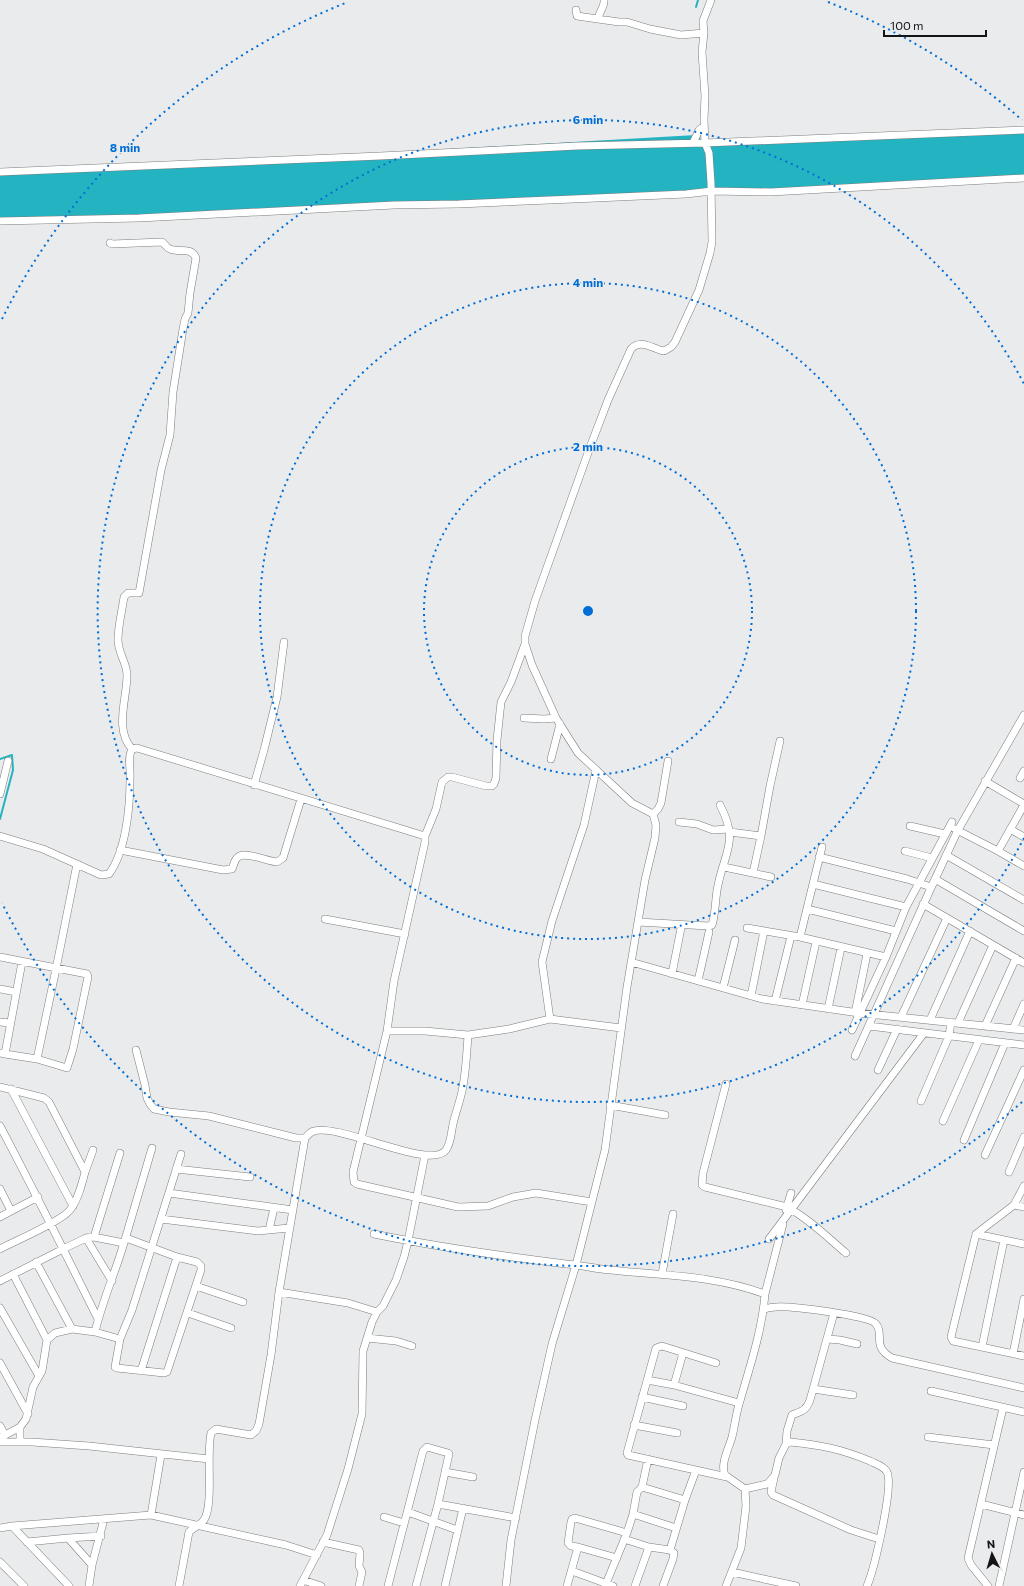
<svg xmlns="http://www.w3.org/2000/svg" width="1024" height="1586" viewBox="0 0 1024 1586" font-family="Commissioner,sans-serif">
<style>
.water{fill:#24b4c1}
.lines{fill:none;stroke-linecap:round;stroke-linejoin:round}
.stream{stroke:#24b4c1;stroke-width:2}
.minor-casing{stroke:#7c7d7d;stroke-width:8}
.minor{stroke:#fff;stroke-width:7}
.ring{fill:none;stroke:#006ed6;stroke-width:2;stroke-dasharray:2 4}
.centre{fill:#006ed6;stroke:#eaebec;stroke-width:2}
.ring-label{font-size:12px;text-anchor:middle;font-weight:bold;fill:#006ed6;stroke:#eaebec;stroke-width:3;stroke-linejoin:round;paint-order:stroke}
</style>
<rect width="100%" height="100%" fill="#eaebec"/>
<path class="water" d="M1024,129V179L0,222V173L97,169L696,135L706,143Z"/>
<g class="lines">
<path class="stream" d="M696,7L698,0
M0,759L12,755L13,770L0,819"/>
<g class="minor-casing">
<path id="minor" d="M576,10L577,16L619,22H627L650,29L681,35L704,33
M598,19C599,12 605,6 604,0
M693,143L699,130L704,126
M0,172L380,156L577,146L705,143L1024,130
M0,221L139,218L394,205L459,204L573,199L686,194L712,191L771,192L825,189L1024,178
M110,243L112,244L162,242C165,244 167,248 170,249C179,253 191,246 196,258L190,293L188,313L185,319L183,329L173,392L170,435L161,470L139,593H128L124,597C122,611 118,626 118,640C118,653 127,663 127,675C127,699 114,729 132,749
M524,718L544,719L556,718
M551,759L560,724
M1020,778L1024,771
M985,781L1024,804
M254,785L264,750L277,697L284,642
M0,794L8,761
M653,814L658,809L661,803L668,761
M679,822L697,824L713,830L729,829
M910,826L945,834
M955,829L998,851L1024,866
M1010,829L1024,837
M730,832L761,836L770,786L780,741
M0,836L43,849L101,875L109,874C126,851 130,807 130,779C131,769 127,758 132,749L137,748L425,836V842L394,981L387,1031L353,1172L354,1182L357,1184L458,1207L488,1206L513,1197L536,1193L592,1202
M425,836L436,809L442,782L448,777H452L486,786H492L494,784L496,778L497,740L501,702L511,682L525,644
M120,850L223,870L232,869C234,865 234,860 238,857C245,851 267,861 277,862L283,858L301,799
M905,851L932,858
M998,851L1024,805
M946,855L1024,900
M819,857L907,879L931,887
M724,867L771,877
M753,873L761,836
M935,879L1024,931
M813,884L906,907
M923,904L1024,963
M807,909L896,931
M325,919L405,934
M638,922L708,926L712,925C716,912 715,898 718,885C725,851 739,841 720,805
M747,928L800,937L886,957
M800,937L822,847
M0,957L87,974L88,977L73,1049L67,1068L37,1059L5,1054
M631,962L762,999L859,1013L1024,1030
M672,974L681,928
M698,981L709,932
M723,988L735,940
M0,989L16,992
M751,996L764,931
M775,1001L791,936
M802,1005L816,942
M828,1009L841,948
M855,1013L867,954
M901,1017L947,918
M550,1019L542,962L552,921L584,825L596,770
M930,1020L970,931
M0,1022L10,1023
M958,1023L993,945
M869,1026L1024,1045
M985,1026L1016,958
M1013,1029L1024,1004
M852,1030L886,957L906,907L952,822
M387,1031H425L468,1035
M136,1050L145,1085L147,1098L150,1104L154,1109L169,1112L209,1116L296,1138H305C308,1135 310,1132 314,1131C340,1123 431,1171 446,1150C451,1143 451,1133 453,1124C456,1111 461,1099 463,1086C466,1069 467,1052 468,1035L509,1029L550,1019L621,1028
M0,1053L5,1054L22,962
M855,1056L930,890L958,830L1024,715
M37,1059L56,969L77,864
M878,1070L897,1029
M726,1084L703,1173L702,1185L705,1187L787,1207C809,1219 827,1237 846,1253
M0,1087L44,1098L49,1102L85,1172C82,1184 78,1200 70,1210C62,1221 15,1241 0,1249
M11,1089L73,1206
M921,1101L949,1036L951,1022
M610,1105L665,1115
M943,1121L979,1040
M0,1126C34,1190 66,1255 98,1319
M964,1140L1005,1043
M985,1155L1024,1070
M176,1169L250,1177
M85,1172L93,1150
M1009,1172L1024,1137
M0,1189L11,1211
M169,1193L293,1210
M1014,1205L1024,1207
M786,1210L791,1193
M0,1217L38,1197
M161,1219L258,1231L289,1228
M269,1230L274,1208
M374,1234C437,1247 502,1256 566,1264C581,1265 596,1269 611,1270C665,1276 713,1275 765,1294C762,1331 750,1366 740,1401C736,1413 735,1425 732,1437C729,1448 720,1464 725,1475L745,1489L746,1506L741,1548L726,1586
M976,1234L1014,1205L1024,1186
M94,1237L120,1153
M86,1238L112,1281
M769,1239L924,1033
M1024,1244L976,1234L951,1337L953,1341L1024,1356
M36,1262L72,1329
M13,1274L47,1340
M662,1274L673,1214
M0,1281L63,1249L86,1238L94,1237L124,1243L152,1148
M196,1286L243,1302
M279,1292L348,1303L377,1312
M765,1294L783,1224
M0,1308L39,1376
M764,1309C768,1308 772,1307 776,1307C789,1306 870,1315 876,1324C885,1335 871,1346 892,1358L1024,1388
M188,1313L231,1328
M95,1332C102,1302 115,1273 124,1243
M367,1338L396,1341L412,1346
M120,1339L115,1367L117,1368L164,1373L167,1372L201,1270V1266L197,1262L177,1257L126,1238
M828,1339L840,1340L857,1344
M982,1347L1004,1240
M1013,1354L1024,1299
M0,1363L28,1414
M716,1363L662,1346L656,1348L627,1453L628,1455L727,1477
M141,1371L177,1257
M647,1380L674,1385L739,1403
M674,1385L683,1353
M813,1389L853,1395
M931,1391L1024,1412
M642,1397L683,1406
M634,1425L677,1433
M0,1426L5,1435
M20,1427V1442
M928,1437L994,1445
M0,1438L20,1427L26,1419L33,1387L42,1371L47,1340L55,1333L72,1329L95,1332L120,1339L132,1310L181,1154
M0,1442H32L89,1446L209,1459
M786,1444L787,1431L792,1415C802,1411 806,1411 810,1400L834,1313
M445,1472L473,1477
M774,1478L771,1492L773,1495L851,1530L879,1539
M642,1487L648,1459
M745,1489L767,1484L770,1481L775,1475L779,1458L786,1444L790,1442C821,1445 841,1449 870,1461C876,1464 884,1466 887,1472C894,1486 874,1570 867,1586
M685,1500L696,1470
M438,1504L516,1518
M981,1504L1024,1515
M408,1512L457,1530
M633,1514L676,1528
M151,1515L161,1455
M384,1517L404,1523
M12,1526L151,1515L286,1545L317,1555
M0,1528L12,1526L69,1586
M627,1533L633,1514L637,1492L642,1487L685,1500L670,1550
M68,1538L101,1536
M624,1539L649,1547
M27,1542L68,1538L92,1565
M323,1542L359,1550L360,1553L359,1566L362,1572L359,1586
M578,1547L617,1558
M0,1562L24,1586
M572,1571L613,1586
M732,1572L796,1586
M303,1580L321,1586
M89,1586L92,1565L104,1519
M179,1586L189,1532C194,1527 200,1526 204,1520C214,1505 206,1454 211,1433L216,1429L251,1435L256,1431L259,1424L271,1355L279,1292L305,1138
M300,1586L327,1535L348,1469L362,1414L363,1351L372,1322L377,1312L383,1306L396,1280L404,1257L408,1241L425,1155
M388,1586L423,1451L427,1447L448,1453L449,1454L438,1504L416,1586
M445,1586L463,1508
M506,1586L511,1540L535,1420L552,1344L576,1265L605,1150L627,987L645,880L655,838L656,825L653,814L632,803L578,753L556,718L532,665L525,644V636L535,601L589,450L608,400L631,349C641,338 652,349 664,351L671,347L675,342L699,290L710,253L712,242L711,183L709,153L705,143L704,120L705,96L702,52L704,33L703,21L711,0
M567,1586L578,1547L571,1546L568,1543L571,1522L572,1519L575,1518L627,1533L605,1586
M635,1586L649,1547L670,1550L674,1553L673,1559L663,1586
M988,1586L971,1565L968,1558L1003,1408
M999,1586L1024,1472"/>
</g>
<use href="#minor" class="minor"/>
</g>
<g class="ring">
<circle cx="588" cy="611" r="164"/>
<circle cx="588" cy="611" r="328"/>
<path d="M1024 838A491 491 0 1 1 1024 384"/>
<path d="M1022 1102A655 655 0 0 1 2 903M2 319A655 655 0 0 1 348 2M828 2A655 655 0 0 1 1022 120"/>
</g>
<circle cx="588" cy="611" r="6" class="centre"/>
<g class="ring-label">
<text x="588" y="124">6 min</text>
<text x="125" y="152">8 min</text>
<text x="588" y="287">4 min</text>
<text x="588" y="451">2 min</text>
</g>
<g transform="translate(992 1554) rotate(355)" stroke="#eaebec" stroke-width="3" paint-order="stroke">
<path d="M0-3L7 15L0 10L-7 15Z" fill="#141414"/>
<text y="-6" font-size="11" font-weight="bold" text-anchor="middle" fill="#141414">N</text>
</g>
<path d="M884 30v6h102v-6" fill="none" stroke="#141414" stroke-width="2"/>
<text x="890" y="30" font-size="12" fill="#141414" stroke="#eaebec" stroke-width="3" paint-order="stroke">100 m</text>
</svg>
